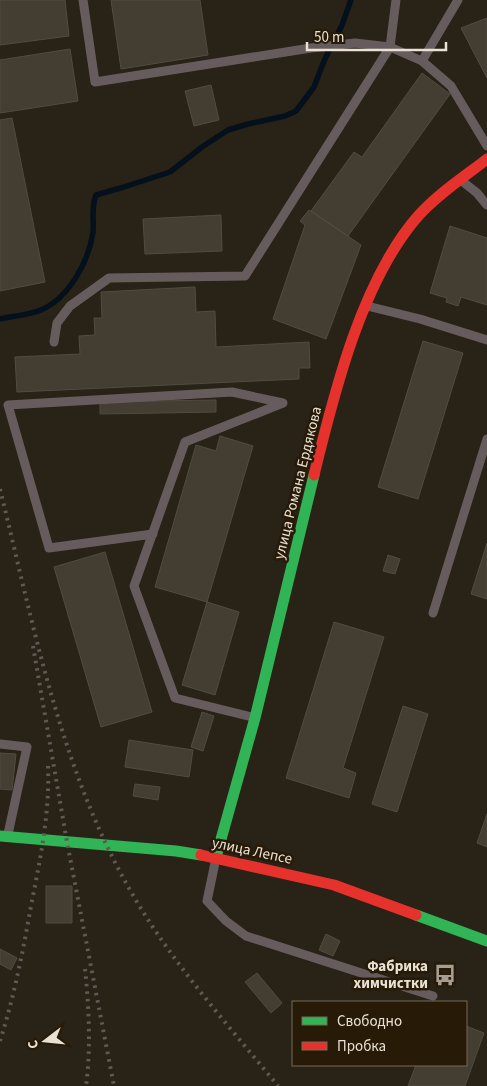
<svg xmlns="http://www.w3.org/2000/svg" width="487" height="1086" viewBox="0 0 487 1086" font-family="'Source Sans 3',sans-serif">
<style>
.lines{fill:none;stroke-linecap:round;stroke-linejoin:round}
.stream{stroke:#04101c;stroke-width:5.5}
.building{fill:#443d32;stroke:#514b41}
.lane{stroke:#675c5d;stroke-width:9}
.fast{stroke:#30b455;stroke-width:11}
.jam{stroke:#e5322d;stroke-width:11}
.rail{stroke:#605853;stroke-width:4;stroke-dasharray:2.5 5;stroke-linecap:butt}
.labels{text-anchor:middle;dominant-baseline:central;stroke-width:5;stroke-linejoin:round;paint-order:stroke}
.street-label{font-size:15px;fill:#eae1d5;stroke:#271a06}
.poi-label{font-size:15px;font-weight:bold;fill:#eae1d5;stroke:#271a06;text-anchor:end}
</style>
<rect width="100%" height="100%" fill="#292217"/>
<g class="lines">
<path class="stream" d="M0,319C13,316 29,315 41,310C69,298 89,261 93,232C94,220 91,206 96,195L124,187L170,172L202,147L228,130L248,124L285,116L296,111L314,87L324,61L342,25L351,0"/>
</g>
<path class="building" d="M0,0H65L69,36L0,45Z
M111,0H200L208,55L121,69Z
M487,18V78L461,28Z
M70,49L78,101L0,113V60Z
M422,73L450,94L348,236L311,211L354,152L362,157Z
M211,85L219,120L194,126L185,91Z
M12,118L45,282L0,291V120Z
M309,210L361,245L326,339L273,319L305,225L300,221Z
M221,215L222,251L145,254L143,219Z
M450,226L487,238V305L461,297L458,306L446,302L447,298L430,293Z
M195,287L196,312L215,311L216,347L309,342L310,368H299V379L17,392L15,357L80,354L79,336L95,335L94,318H102L101,292Z
M423,341L463,353L418,499L378,487Z
M216,400V412L100,414V402Z
M220,436L253,446L207,602L155,587L196,445L216,451Z
M487,543V599L471,594Z
M105,552L152,712L101,727L54,567Z
M388,555L400,559L395,574L383,571Z
M207,602L239,612L215,695L182,685Z
M334,622L384,637L343,768L356,773L349,798L286,778Z
M403,706L428,714L397,812L372,804Z
M202,712L214,716L203,751L191,747Z
M129,740L193,750L189,777L125,767Z
M0,753L16,754L12,790L0,789Z
M135,784L160,787L158,800L133,796Z
M487,814V847L477,843Z
M46,886H72V923H46Z
M326,934L340,941L333,956L319,950Z
M0,949L17,958L11,970L0,964Z
M437,972L453,978L451,983L435,978Z
M257,973L282,1003L271,1013L245,982Z
M466,1026L484,1033L465,1086H408L416,1065H466Z"/>
<g class="lines">
<path class="lane" d="M83,0L95,82L311,48L355,43L390,47L422,61
M458,0L422,61L451,86L487,146
M462,181L477,193L487,205
M367,306L420,319L487,340
M54,342L57,323L70,306L109,278L245,276L390,47L396,0
M153,534L49,548L8,405L232,392L283,403L185,442L134,586L175,698L252,717
M433,613L487,439
M0,744L27,747L8,834
M216,858L207,901L226,921L246,936L433,996"/>
<path class="fast" d="M0,836L176,851L201,855
M216,857L255,718L314,475
M416,915L487,941"/>
<path class="jam" d="M314,475C334,393 362,279 419,215C439,193 464,177 487,159
M201,855L334,885L416,915"/>
<path class="rail" d="M0,489C34,627 61,773 134,897C174,965 228,1025 278,1086
M33,646L67,842L114,1086
M85,969C89,1007 91,1048 86,1086
M0,1041C14,997 23,951 31,906C40,860 50,813 48,766"/>
</g>
<defs>
<g id="bus-bare" transform="scale(1.725)"><path d="M-5-6H5V4H4V6H2V4H-2V6H-4V4H-5ZM-3.5-4V0h7V-4ZM-3.5 1.2v1.5H-2V1.2ZM2 1.2v1.5H3.5V1.2Z" fill="#a69e92" stroke="#271a06" stroke-width="2.5" paint-order="stroke"/></g>
</defs>
<g fill-rule="evenodd">
<use href="#bus-bare" x="445" y="975"/>
</g>
<g class="labels">
<g class="street-label">
<text transform="translate(298 483) rotate(-76)">улица Романа Ердякова</text>
<text transform="translate(252 851) rotate(12)">улица Лепсе</text>
</g>
<g class="poi-label">
<text x="428" y="966">Фабрика<tspan x="428" dy="17">химчистки</tspan></text>
</g>
</g>
<rect x="292" y="1001" width="175" height="65" fill="#271a06" stroke="#756a59"/>
<rect x="302" y="1017" width="25" height="8" fill="#30b455" stroke="#756a59"/>
<text x="337" y="1026" font-size="15" fill="#eae1d5">Свободно</text>
<rect x="302" y="1042" width="25" height="8" fill="#e5322d" stroke="#756a59"/>
<text x="337" y="1051" font-size="15" fill="#eae1d5">Пробка</text>
<g transform="translate(45 1041) rotate(254)" stroke="#271a06" stroke-width="4" paint-order="stroke">
<path d="M0-4L9 19L0 12L-9 19Z" fill="#eae1d5"/>
<text y="-8" font-size="14" font-weight="bold" text-anchor="middle" fill="#eae1d5">С</text>
</g>
<path d="M307 42v8h139v-8" fill="none" stroke="#eae1d5" stroke-width="2.5"/>
<text x="314" y="42" font-size="15" fill="#eae1d5" stroke="#271a06" stroke-width="4" paint-order="stroke">50 m</text>
</svg>
